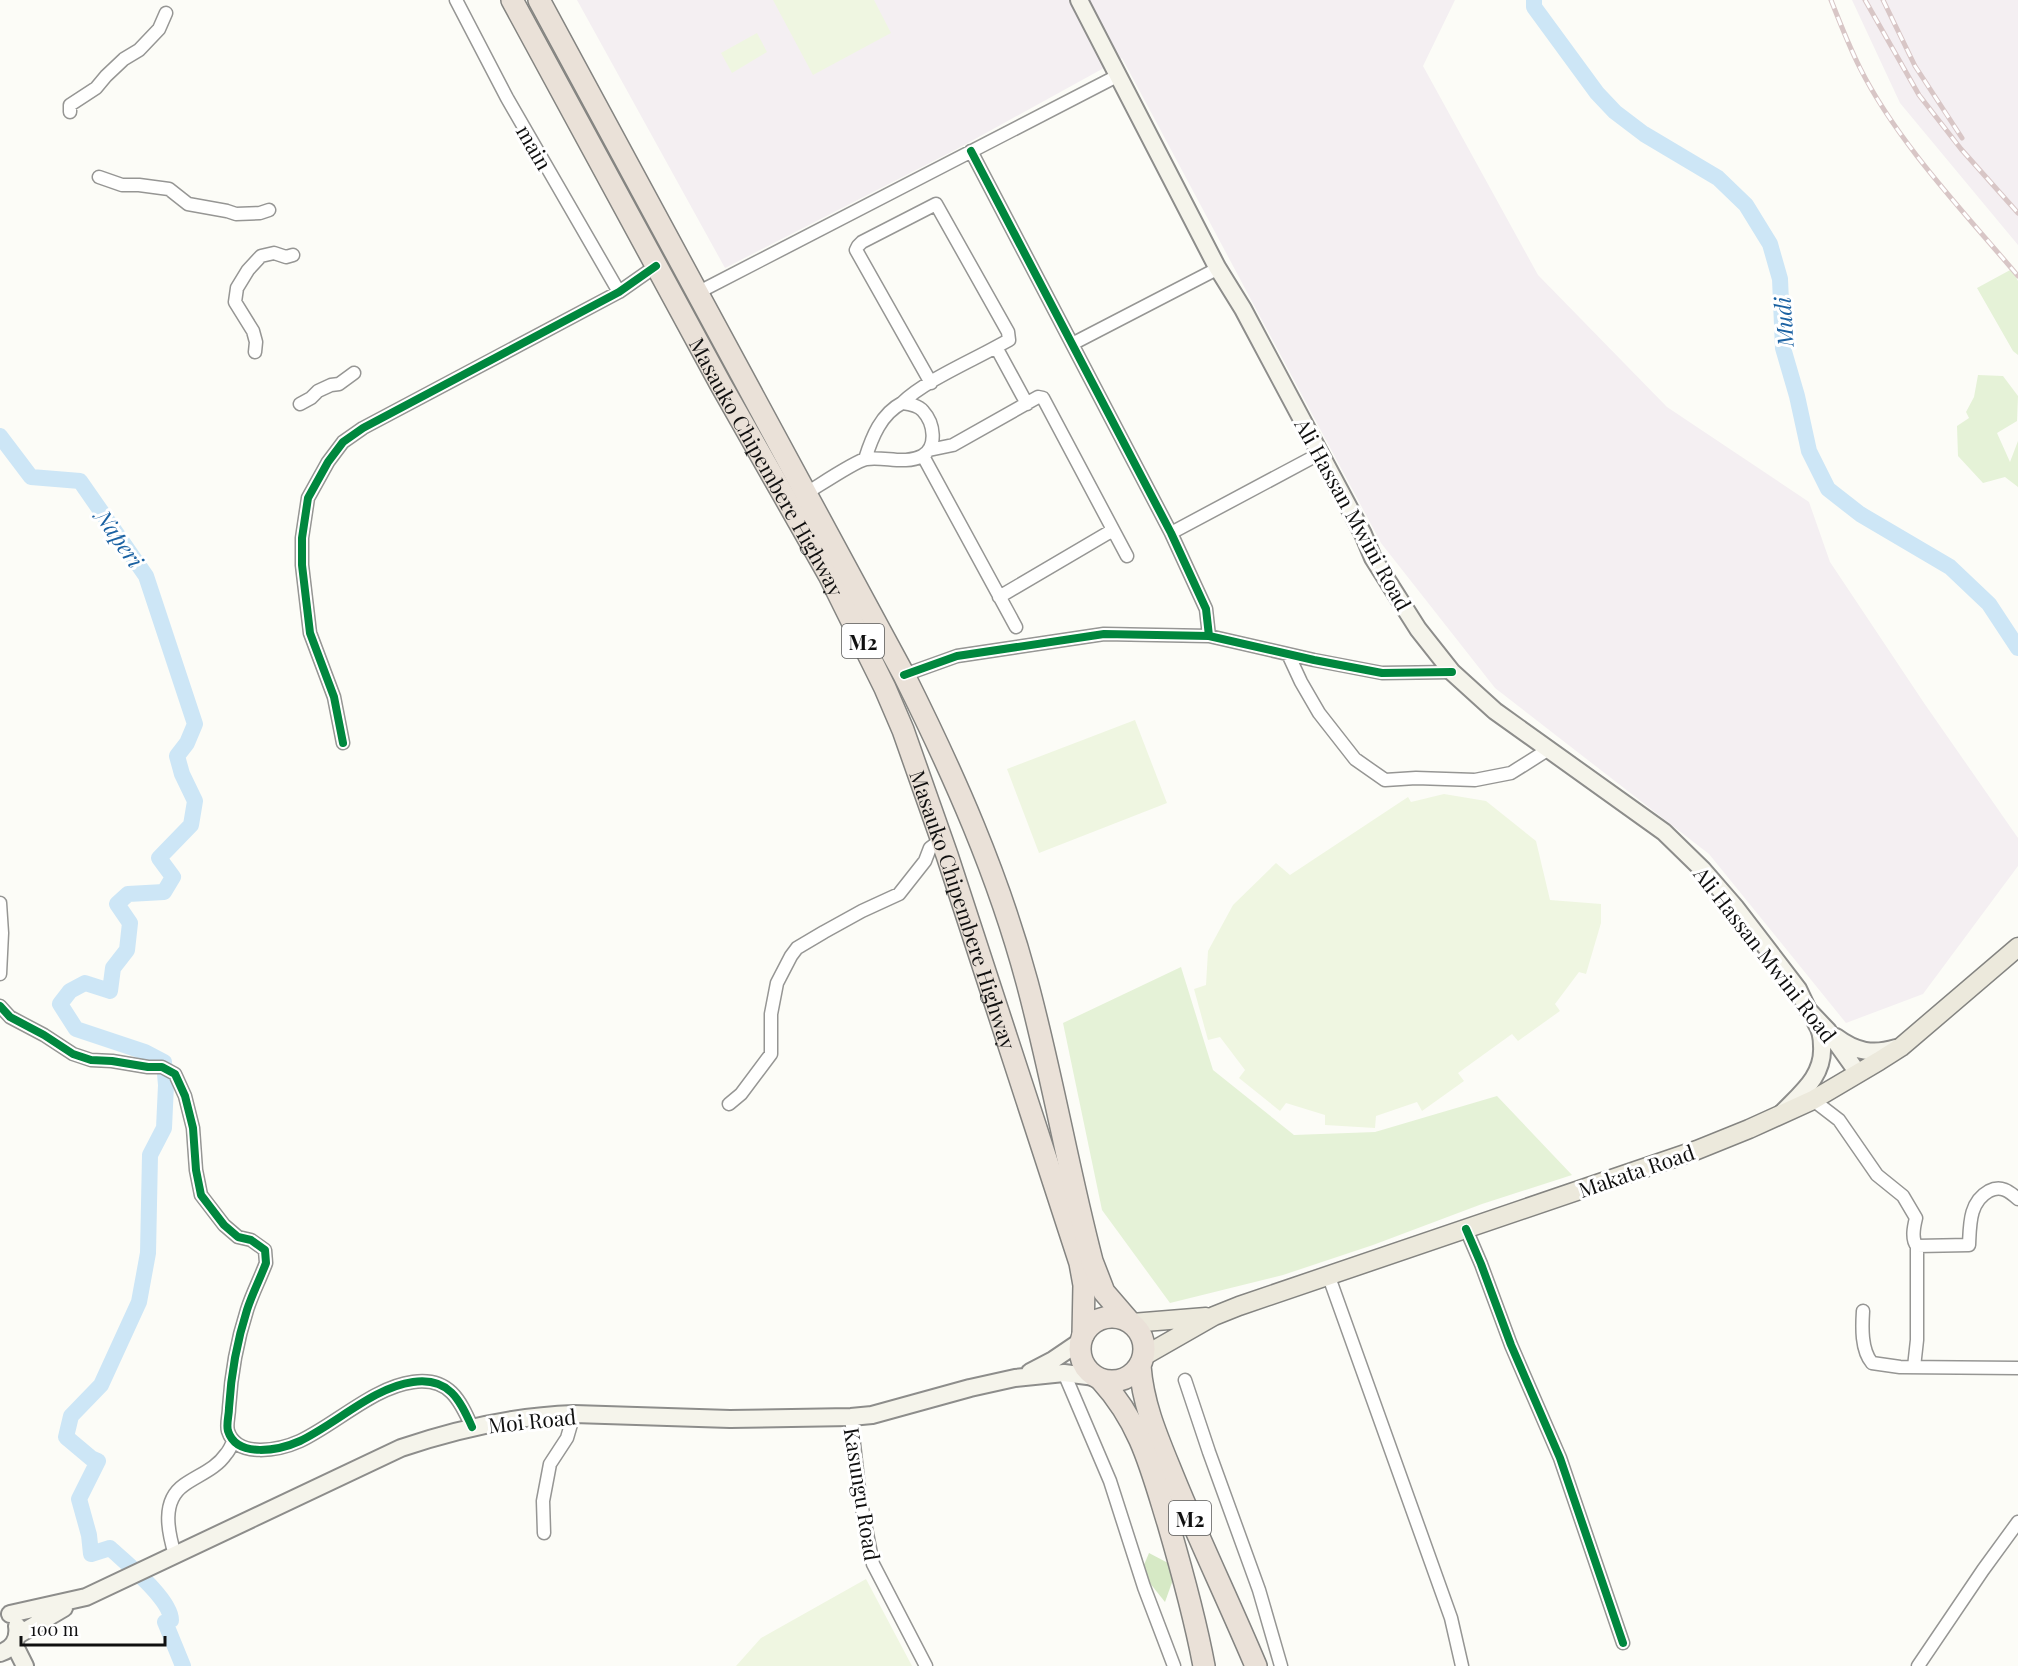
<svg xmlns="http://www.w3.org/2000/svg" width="2018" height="1666" viewBox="0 0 2018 1666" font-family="'Playfair Display',serif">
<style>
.industrial{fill:#f4eff2}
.green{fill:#e5f2d7}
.forest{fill:#d6e9c5}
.pitch{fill:#eff6e1}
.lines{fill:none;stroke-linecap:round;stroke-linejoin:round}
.river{stroke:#cde6f6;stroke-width:16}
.street-casing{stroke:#969694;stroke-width:15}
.secondary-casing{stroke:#8d8d8b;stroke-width:20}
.primary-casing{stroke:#848481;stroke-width:21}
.highway-casing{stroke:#848481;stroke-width:24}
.street{stroke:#fffffe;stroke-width:12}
.secondary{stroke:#f5f4eb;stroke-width:16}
.primary{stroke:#ece9dc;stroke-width:18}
.highway{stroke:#eae1d8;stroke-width:21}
.rail-casing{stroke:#d8c6c6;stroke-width:5}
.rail{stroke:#fff;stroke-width:3;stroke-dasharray:9;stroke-linecap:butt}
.cycleway-casing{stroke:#fff;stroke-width:11}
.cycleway{stroke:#00873e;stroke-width:8}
.labels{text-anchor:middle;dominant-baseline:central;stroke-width:6;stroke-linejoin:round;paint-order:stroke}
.shield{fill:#fff;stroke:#585858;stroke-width:1.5}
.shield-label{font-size:20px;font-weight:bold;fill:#101010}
.street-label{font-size:21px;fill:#101010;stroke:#fff}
.water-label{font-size:22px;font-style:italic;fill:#1a61a2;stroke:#fff}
</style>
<rect width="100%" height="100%" fill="#fcfcf7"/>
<path class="industrial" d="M577,0H1455L1423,66L1538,275L1667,407L1809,502L1830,562L1924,703L2018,838V866L1923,994L1846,1023L1709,854L1495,688L1381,543L1122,58L957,149L725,268Z
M1852,0H2018V245L1900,103Z"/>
<path class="green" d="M2012,269L2018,281V355L2013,351L1977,288Z
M1978,375L2003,376L2018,396L2017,421L1997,433L2010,462L2018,441V487L2005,477L1983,483L1958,456L1957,426L1969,418L1966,412L1974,397Z
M1181,967L1213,1070L1294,1135L1375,1132L1497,1096L1572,1175L1482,1204L1373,1245L1283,1275L1170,1303L1102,1210L1063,1023Z"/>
<path class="forest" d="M1149,1553L1168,1563L1175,1574L1165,1602L1141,1572Z"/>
<path class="pitch" d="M773,0H874L891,33L813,75Z
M757,33L767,52L732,73L721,53Z
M1135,720L1167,803L1039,853L1007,769Z
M1444,794L1486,801L1536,841L1550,900L1601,904V923L1586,974L1579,972L1555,1004L1560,1011L1518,1041L1512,1034L1458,1073L1464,1081L1422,1111L1417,1102L1376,1116L1375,1128L1325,1125V1115L1286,1103L1280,1111L1239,1078L1245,1070L1220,1037L1208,1040L1194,989L1206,985L1208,951L1233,905L1276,863L1290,875L1408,797L1411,802Z
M866,1579L912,1666H736L761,1638Z"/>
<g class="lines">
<path class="river" d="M1534,0V7L1597,93L1615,112L1644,134L1718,178L1746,205L1770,244L1780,279L1783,348L1797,396L1809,451L1828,489L1860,514L1950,567L1989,604L2018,648
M0,436L31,477L80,481L146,576L195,724L187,743L177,756L182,774L195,801L191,825L159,858L173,877L164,892L128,894L117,904L130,923L127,950L113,968L110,991L85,983L70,991L60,1004L76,1029L145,1052L164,1062L166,1085L164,1128L150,1155L148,1253L139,1302L101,1385L71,1416L66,1437L91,1458L98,1461L79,1499L89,1535L91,1554L110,1548C126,1563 171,1599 171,1620L165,1622L183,1666"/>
<g class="street-casing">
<path id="street" d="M456,0L507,98L619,292
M70,112V105L96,88L106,76L124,59L139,50L159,29L166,13
M971,151L1171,533L1206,609L1209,636
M99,177L122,185H139L169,189L188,204L227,211L236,214L260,213L269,210
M697,293L1119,75
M1072,344L1211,272L1217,267
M996,347L1027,404
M255,352L256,342L253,331L235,302L237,288L248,270L261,256L274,253L286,257L293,255
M902,403C923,382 969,362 996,347L1009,340L1008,332L936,204L862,242L858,246L856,250L931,383
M300,404L311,398L318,391L331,385L339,384L354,373
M929,450L953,445L1038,397L1043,398L1127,556
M923,456L1016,627
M805,494C817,487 855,461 866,459C884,456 905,465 922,456C938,447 934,423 923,411C918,405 909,404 902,403C881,414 872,437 865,459
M1171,533L1319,454
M999,597L1113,530
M1288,654L1301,682L1319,713L1355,759L1385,780L1416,778L1475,780L1511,773L1549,749
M904,675L957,656L1104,634L1209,636L1314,660L1382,673L1452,672
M343,743L334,697L310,633L302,565V538L308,498L328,462L343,442L363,428L619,292L656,266
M0,903L2,933L0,974
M0,1006L10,1017L44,1035L73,1054L91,1060L112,1061L148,1067H162L175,1074L185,1096L193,1128L196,1170L201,1195L224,1225L238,1237L251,1240L265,1250L266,1263C260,1279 252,1294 247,1310C237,1341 231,1375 229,1408C229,1416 226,1424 228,1431C237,1459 280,1450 300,1441C336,1424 374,1387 413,1382C449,1377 460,1400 472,1427
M1813,1100L1839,1120L1877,1175L1903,1196L1916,1218C1914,1226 1911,1239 1917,1246V1340L1914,1367
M729,1104L741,1094L771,1054V1014L777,983L791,956L797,948L824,932L862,911L899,894L925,861L930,848L942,839
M1466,1229L1481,1264L1511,1345L1560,1458L1623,1643
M1917,1246L1969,1245C1970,1225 1969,1202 1989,1191C2001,1185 2009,1191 2018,1199
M1329,1277L1451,1618L1462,1666
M1863,1311C1862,1327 1861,1350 1872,1363L1900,1367L2018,1368
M1064,1373L1110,1481L1144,1587L1174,1666
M1185,1380L1209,1452L1259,1590L1281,1666
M851,1417L860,1498L873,1564L926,1666
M544,1533L543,1501L550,1464L567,1438L574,1414
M175,1555C168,1532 161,1501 184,1485C198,1475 216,1469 226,1454C229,1451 231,1446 233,1442
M1918,1666L1983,1570L2018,1522"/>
</g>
<g class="secondary-casing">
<path id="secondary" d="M1079,0L1217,267L1243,309L1363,534L1373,558L1418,629L1452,672L1495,711L1664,832L1703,870L1736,908L1798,989L1808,1010L1828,1031L1858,1073
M1836,1037C1856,1052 1873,1055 1896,1048
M1782,1113C1801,1093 1824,1076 1822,1046C1822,1037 1821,1030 1816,1023
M1030,1372L1053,1360L1081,1341
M10,1614L86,1597L401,1448C457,1429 515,1416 574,1414L730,1419L851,1417L872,1415L970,1388L1015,1378L1064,1373L1095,1377
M18,1635L64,1608
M14,1644L25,1666
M0,1653C13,1649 19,1639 17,1626"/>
</g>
<g class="primary-casing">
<path id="primary" d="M1132,1323L1206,1317
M1144,1356L1214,1316L1239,1306L1697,1150L1749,1129L1813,1100L1879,1061L1901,1047L2018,947"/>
</g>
<g class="highway-casing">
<g id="highway">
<path id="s1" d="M512,0L721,385L829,575L885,688L903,730L947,855L1080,1263L1084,1285L1083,1335"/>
<path d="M539,0L904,675C954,775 998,874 1027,982C1052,1075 1068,1169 1092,1261L1104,1292L1129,1321"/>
<circle cx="1112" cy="1349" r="32"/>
<path d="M1140,1366C1143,1406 1158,1439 1173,1476C1199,1540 1229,1602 1256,1666"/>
<path d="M1101,1380C1141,1424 1151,1468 1168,1523C1182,1571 1195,1618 1204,1666"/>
</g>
</g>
<use href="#street" class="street"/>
<use href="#secondary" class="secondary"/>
<use href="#primary" class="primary"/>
<use href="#highway" class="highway"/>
<g class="rail-casing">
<path id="rail" d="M1831,0C1840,23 1849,46 1860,68C1897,142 1964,212 2018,276
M1865,0L1919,95L1961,149L2018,213
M1883,0L1915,66L1962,138"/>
</g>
<use href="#rail" class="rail"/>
<g class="cycleway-casing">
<path id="cycleway" d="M971,151L1171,533L1206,609L1209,636
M904,675L957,656L1104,634L1209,636L1314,660L1382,673L1452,672
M343,743L334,697L310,633L302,565V538L308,498L328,462L343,442L363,428L619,292L656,266
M0,1006L10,1017L44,1035L73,1054L91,1060L112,1061L148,1067H162L175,1074L185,1096L193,1128L196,1170L201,1195L224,1225L238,1237L251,1240L265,1250L266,1263C260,1279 252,1294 247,1310C237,1341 231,1375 229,1408C229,1416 226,1424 228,1431C237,1459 280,1450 300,1441C336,1424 374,1387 413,1382C449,1377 460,1400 472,1427
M1466,1229L1481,1264L1511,1345L1560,1458L1623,1643"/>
</g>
<use href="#cycleway" class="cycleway"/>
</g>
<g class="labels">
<g class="shield">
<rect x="842" y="624" width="42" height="34" rx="4.5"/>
<rect x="1169" y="1501" width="42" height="34" rx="4.5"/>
</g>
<g class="shield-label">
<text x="863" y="641">M2</text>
<text x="1190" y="1518">M2</text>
</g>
<g class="street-label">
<text transform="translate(535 147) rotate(60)">main</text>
<text stroke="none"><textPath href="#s1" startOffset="532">Masauko Chipembere Highway</textPath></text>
<text transform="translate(1354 514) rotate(61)">Ali Hassan Mwini Road</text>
<text stroke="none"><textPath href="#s1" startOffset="1018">Masauko Chipembere Highway</textPath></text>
<text transform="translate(1766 954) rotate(52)">Ali Hassan Mwini Road</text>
<text transform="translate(1636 1170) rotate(-19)">Makata Road</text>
<text transform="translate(532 1420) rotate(-6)">Moi Road</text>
<text transform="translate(863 1494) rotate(81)">Kasungu Road</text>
</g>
<g class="water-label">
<text transform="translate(1783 322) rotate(-94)">Mudi</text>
<text transform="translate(120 538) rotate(55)">Naperi</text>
</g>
</g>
<path d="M21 1636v9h144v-9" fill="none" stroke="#101010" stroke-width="3"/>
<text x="30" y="1636" font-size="18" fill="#101010" stroke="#ffffff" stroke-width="4.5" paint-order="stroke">100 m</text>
</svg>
